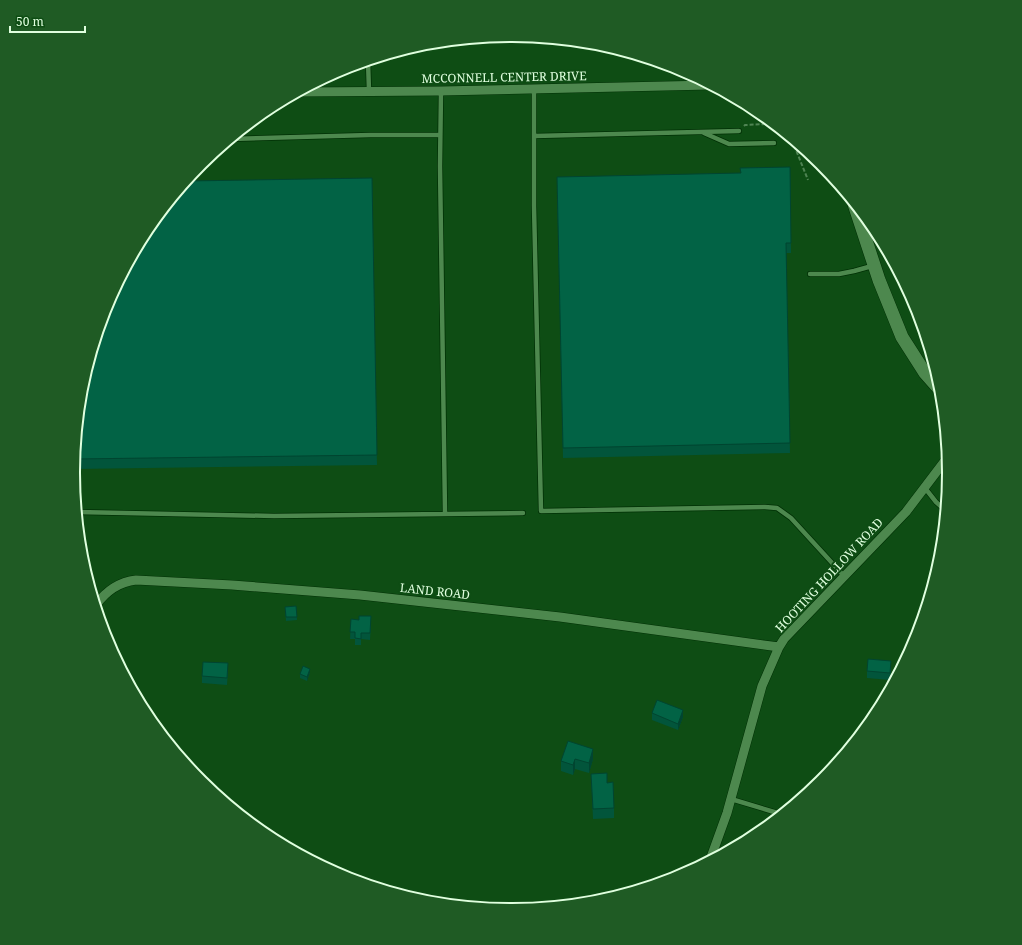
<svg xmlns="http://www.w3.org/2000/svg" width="1022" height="945" viewBox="0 0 1022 945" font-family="'Noto Serif',serif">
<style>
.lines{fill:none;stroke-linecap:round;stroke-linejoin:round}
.lane-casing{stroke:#013005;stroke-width:6}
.street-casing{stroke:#013005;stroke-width:10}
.secondary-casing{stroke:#013005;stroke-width:14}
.path{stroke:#4f8453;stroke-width:2;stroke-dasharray:4 2;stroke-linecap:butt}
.lane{stroke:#4d884e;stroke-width:4.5}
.street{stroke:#4d884e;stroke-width:9}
.secondary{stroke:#4d884e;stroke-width:13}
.wall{fill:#02553b}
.shaded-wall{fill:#014530}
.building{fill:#026345;stroke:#014530}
.labels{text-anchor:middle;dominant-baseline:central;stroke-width:4;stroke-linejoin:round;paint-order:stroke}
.street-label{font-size:12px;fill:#e0ffdf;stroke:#0e4d14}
.rim{fill:none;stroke:#e0ffdf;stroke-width:2}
</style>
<rect width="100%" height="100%" fill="#0e4d14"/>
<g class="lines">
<g class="lane-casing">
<path id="lane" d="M368,61L369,91
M534,89V206L541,511L765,507L777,508L791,518L844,576
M441,91L440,166L445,513
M704,133L729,144L774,143
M534,136L739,131
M231,139L370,135H440
M810,274H839L854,271L872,266
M925,488L936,502L945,510
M77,512L274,516L523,513
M731,799L781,814"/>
</g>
<g class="street-casing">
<path id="street" d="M299,92L441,91L710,85
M96,605C106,591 119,582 136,580L232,585L360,595L560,617L779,647
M710,860L727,813L762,686L779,647L784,639L906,512L947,458"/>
</g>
<g class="secondary-casing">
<path id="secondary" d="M854,204L879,280L902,337L925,373L940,390"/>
</g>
<path class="path" d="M744,126L745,125L767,124L776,127
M792,140L808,180"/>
<use href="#lane" class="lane"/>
<use href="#street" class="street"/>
<use href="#secondary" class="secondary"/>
</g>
<path class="wall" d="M790,167L791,253H786L790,453L563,458L557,187L741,173Z
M372,178L377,465L74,469L82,387Z
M296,606L297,620L286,621L285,607Z
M351,619L371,623L370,640L361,639V645H355V639H350Z
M891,668L890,680L867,678V671Z
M228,670L227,685L202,683V676Z
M310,672L307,681L300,678V674Z
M652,713L683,717L678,730L652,720Z
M593,749V759L589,773L575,769L573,775L561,771V761Z
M591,774L607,783L614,808V818L593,819Z"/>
<path class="shaded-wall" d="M310,669V672L307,681V677Z
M683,710V717L678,730V724Z
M593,749V759L589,773V763Z
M575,759V769L573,775V765Z"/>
<path class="building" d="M790,167L791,243H786L790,443L563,448L557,177L741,173L740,168Z
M372,178L377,455L75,459L82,387L107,305L147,229L187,181Z
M296,606L297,617H286L285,607Z
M359,616H371L370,633H361V639L355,638V632H350L351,619L359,620Z
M868,659L891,661L890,673L867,671Z
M203,662L228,663L227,678L202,676Z
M303,666L310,669L307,677L300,674Z
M657,700L683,710L678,724L652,713Z
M568,741L593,749L589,763L575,759L573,765L561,761Z
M607,773V783L613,782L614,808L593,809L591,774Z"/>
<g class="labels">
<g class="street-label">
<text transform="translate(504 77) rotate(-1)">MCCONNELL CENTER DRIVE</text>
<text transform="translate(829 575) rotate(-47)">HOOTING HOLLOW ROAD</text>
<text transform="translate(435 591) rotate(6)">LAND ROAD</text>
</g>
</g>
<path d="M0 0H1022V945H0ZM510 42H512A430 430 0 0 1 942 472V473A430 430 0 0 1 512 903H510A430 430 0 0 1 80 473V472A430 430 0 0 1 510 42Z" fill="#1f5b24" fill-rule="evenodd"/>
<path class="rim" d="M510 42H512A430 430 0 0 1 942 472V473A430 430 0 0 1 512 903H510A430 430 0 0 1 80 473V472A430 430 0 0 1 510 42Z"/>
<path d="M10 26v6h75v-6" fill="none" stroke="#e0ffdf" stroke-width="2"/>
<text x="16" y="26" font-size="12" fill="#e0ffdf" stroke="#0e4d14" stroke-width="3" paint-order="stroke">50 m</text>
</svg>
